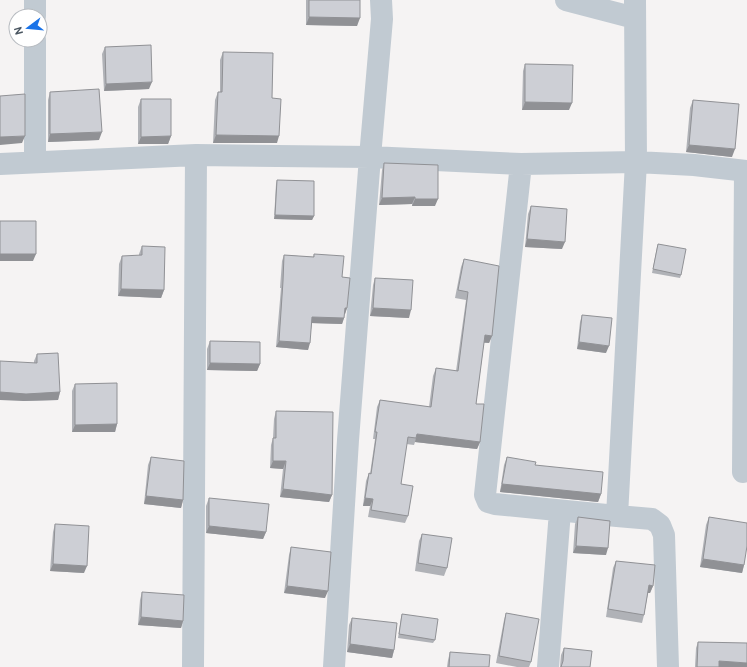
<svg xmlns="http://www.w3.org/2000/svg" width="747" height="667" viewBox="0 0 747 667" font-family="Overpass,sans-serif">
<style>
.lines{fill:none;stroke-linecap:round;stroke-linejoin:round}
.minor{stroke:#c1cad2;stroke-width:22}
.wall{fill:#b0b2b7}
.shaded-wall{fill:#909195}
.building{fill:#cdcfd5;stroke:#909195}
</style>
<rect width="100%" height="100%" fill="#f5f3f3"/>
<g class="lines">
<path class="minor" d="M566,0L635,18
M635,0L636,162L617,516L652,519L660,525L664,535L668,667
M35,16V0
M35,162V40
M0,164L196,155L370,157L521,164L636,162L694,165L747,171
M521,164L485,495L488,502L495,504L617,516
M743,472L745,171
M193,667L196,155
M334,667L348,440L370,157L382,19L381,0
M548,667L560,511"/>
</g>
<path class="wall" d="M306,0H360L357,26L306,25Z
M105,47L149,89L104,91L102,54Z
M223,52L272,98L277,143H213L215,100L218,92H220V60Z
M525,64L569,110H522L523,71Z
M50,92L99,140L48,142V100Z
M141,99L171,136L168,144H138V107Z
M693,100L732,157L686,152L690,108Z
M384,163L435,206H412V204L379,205L382,170Z
M277,180L314,216L312,220L274,219L276,184Z
M531,206L562,249L525,247L528,214Z
M658,244L681,275L680,278L652,273L657,247Z
M142,246L164,290L161,298L118,296L119,264L122,256H139V254Z
M314,254L342,277L347,308L345,314H344V318L342,324L312,323L308,350L276,347L281,288H280L282,261L284,255L313,257Z
M464,259L492,336L489,343H484L476,404L480,442L477,449L415,442L414,445L406,444L401,484L408,516L405,523L368,517L370,506H363L366,481L369,473L370,474L375,439H373L377,407L380,400L429,407L433,376L436,368L456,371L466,300L455,298L461,267Z
M375,278L409,318L370,316L373,285Z
M582,315L606,353L577,349L580,322Z
M210,341L260,364L257,371L207,370V349Z
M37,354L60,392L58,400L23,401L34,363V361Z
M75,384L117,424L115,432H72V391Z
M276,411L332,495L329,502L280,497L283,469L270,468L271,445L273,438L274,419Z
M151,457L183,500L181,508L144,504L148,465Z
M507,457L535,465L601,494L598,502L500,492L504,465Z
M209,498L266,532L263,539L206,533V506Z
M578,517L606,555L573,553L575,524Z
M709,517L744,565L742,573L700,567L706,525Z
M55,524L84,573L50,571L53,532Z
M422,534L447,568L444,576L415,571L419,541Z
M291,547L325,598L284,593L289,555Z
M616,561L653,586L650,593H648L644,615L642,623L606,617L613,568Z
M142,592L183,621L181,628L138,625L140,600Z
M506,613L531,662L529,667H517L496,663L504,620Z
M402,614L435,640L433,643L398,638L401,618Z
M352,618L394,650L392,658L347,652L349,625Z
M698,642L747,667H695L696,648Z
M564,648L590,667H560L561,655Z
M450,652L489,667H447L448,660Z"/>
<path class="shaded-wall" d="M309,17L360,18L357,26L306,25Z
M152,82L149,89L104,91L106,84Z
M525,102L572,103L569,110H522Z
M102,132L99,140L48,142L50,134Z
M216,135L279,136L277,143H213Z
M25,136L22,143L0,145V137Z
M171,136L168,144H138L141,137Z
M689,145L735,149L732,157L686,152Z
M415,197L412,204L379,205L382,198Z
M415,199H438L435,206H412Z
M275,215L314,216L312,220L274,219Z
M527,239L565,242L562,249L525,247Z
M0,254H36L33,261H0Z
M121,289L164,290L161,298L118,296Z
M345,308H347L345,314H342Z
M373,308L411,310L409,318L370,316Z
M312,317L344,318L342,324L310,323Z
M485,335L492,336L489,343L482,342Z
M279,341L310,343L308,350L276,347Z
M579,342L609,346L606,353L577,349Z
M210,363L260,364L257,371L207,370Z
M0,392H60L58,400L23,401L0,400Z
M117,424L115,432H72L75,425Z
M417,434L480,442L477,449L415,442Z
M273,461H286L283,469L270,468Z
M502,484L601,494L598,502L500,492Z
M283,489L332,495L329,502L280,497Z
M146,496L183,500L181,508L144,504Z
M365,498L373,499L370,506H363Z
M209,526L266,532L263,539L206,533Z
M576,546L608,548L606,555L573,553Z
M703,559L744,565L742,573L700,567Z
M53,564L87,566L84,573L50,571Z
M649,585L653,586L650,593H646Z
M287,586L328,591L325,598L284,593Z
M141,617L183,621L181,628L138,625Z
M350,644L394,650L392,658L347,652Z
M719,661L747,663V667H717Z"/>
<path class="building" d="M309,0H360V18L309,17Z
M151,45L152,82L106,84L105,47Z
M223,52L273,53L272,98L281,99L279,136L216,135L218,92H222Z
M525,64L573,65L572,103L525,102Z
M99,89L102,132L50,134V92Z
M25,94V136L0,137V96Z
M141,99H171V136L141,137Z
M693,100L739,104L735,149L689,145Z
M384,163L438,165V199H415V197L382,198Z
M277,180L314,181V216L275,215Z
M531,206L567,209L565,242L527,239Z
M0,221H36V254H0Z
M658,244L686,249L681,275L653,269Z
M142,246L165,247L164,290L121,289L122,256L142,255Z
M314,254L344,256L342,277L350,278L347,308H345L344,318L312,317L310,343L279,341L283,281L284,255L314,257Z
M464,259L499,266L492,336L485,335L476,404H484L480,442L417,434L416,438L408,437L401,484L413,486L408,516L371,510L373,499L365,498L369,473L371,474L377,432H375L380,400L431,407L436,368L458,371L468,292L458,290Z
M375,278L413,280L411,310L373,308Z
M582,315L612,318L609,346L579,342Z
M210,341L260,342V364L210,363Z
M58,353L60,392L26,394L0,392V361L37,363V354Z
M117,383V424L75,425V384Z
M276,411L333,412L332,495L283,489L286,461H273V438H276Z
M151,457L184,461L183,500L146,496Z
M507,457L536,462L535,465L603,472L601,494L502,484Z
M209,498L269,504L266,532L209,526Z
M578,517L610,521L608,548L576,546Z
M709,517L747,523V546L744,565L703,559Z
M55,524L89,526L87,566L53,564Z
M422,534L452,538L447,568L418,563Z
M291,547L331,552L328,591L287,586Z
M616,561L655,565L653,586L649,585L644,615L608,609Z
M142,592L184,595L183,621L141,617Z
M506,613L539,619L531,662L499,656Z
M402,614L438,619L435,640L399,634Z
M352,618L397,623L394,650L350,644Z
M698,642L747,643V663L719,661V667H697Z
M564,648L592,651L590,667H561L563,661Z
M450,652L490,655L489,667H449Z"/>
<g transform="translate(28 28) rotate(254)"><circle r="19" fill="#ffffff" stroke="#b7bbc0"/>
<path d="M0-3L7 15L0 10L-7 15Z" fill="#1a73e8"/>
<text y="-6" font-size="11" font-weight="bold" text-anchor="middle" fill="#4a5661">N</text>
</g>
</svg>
